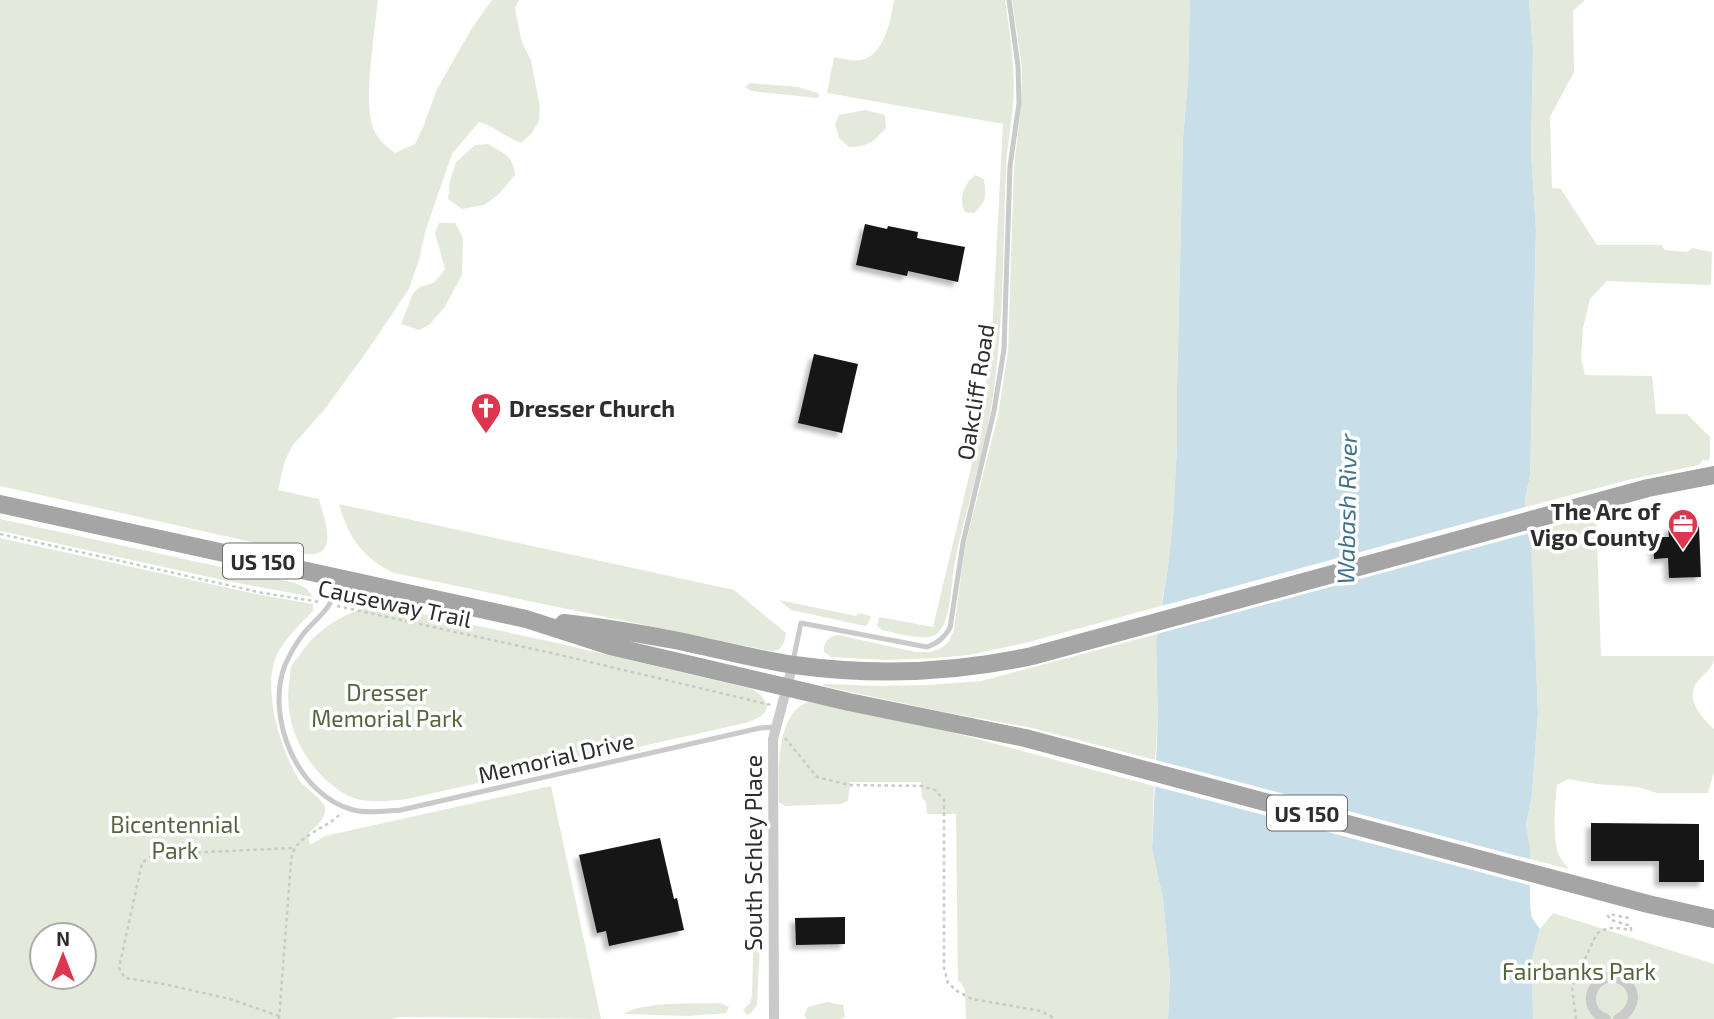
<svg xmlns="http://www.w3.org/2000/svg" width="1714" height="1019" viewBox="0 0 1714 1019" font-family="'Exo 2',sans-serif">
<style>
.green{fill:#e4eadb;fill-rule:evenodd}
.water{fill:#c8dfe9}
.pier{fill:#fff}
.building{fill:#141414;filter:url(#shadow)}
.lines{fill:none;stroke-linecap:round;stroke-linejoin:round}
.path{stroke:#cacaca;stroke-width:2.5;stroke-dasharray:3.5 3.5;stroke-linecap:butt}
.lane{stroke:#cacaca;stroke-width:5}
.street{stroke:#cacaca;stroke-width:10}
.primary{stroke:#a5a5a5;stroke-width:18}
.labels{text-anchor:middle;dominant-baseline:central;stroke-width:7;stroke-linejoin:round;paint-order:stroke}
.shield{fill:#fff;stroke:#6c6c6c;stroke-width:2}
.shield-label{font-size:21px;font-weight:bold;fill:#2d2d2d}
.street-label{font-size:23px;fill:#2d2d2d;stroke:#fff}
.poi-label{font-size:23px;font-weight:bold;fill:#2d2d2d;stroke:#fff;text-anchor:start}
.park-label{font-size:23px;fill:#53663d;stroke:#fff}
.water-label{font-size:24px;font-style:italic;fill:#3f738b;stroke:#fff}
</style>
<defs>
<filter id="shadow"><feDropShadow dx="-4.5" dy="4.5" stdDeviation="2" flood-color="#0004"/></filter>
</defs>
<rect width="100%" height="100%" fill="#fff"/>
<path class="green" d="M0,0H378C375,30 363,102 373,128C378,139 385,146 395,153L415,144L423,127L437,89L472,28L492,0H519L515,8L522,43L531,60L540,108L539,121L532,133L521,143C506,137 494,126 479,122L452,154L426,229L419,260L409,289L372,344L325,409L293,445L285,460L278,490L319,499C322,513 339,551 314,554C309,555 302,553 297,552L0,486Z
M894,0H1005C1010,35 1016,70 1013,105C1011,127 1007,147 1006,169C1003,244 1004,321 993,396C986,450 966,507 955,561C951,580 952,619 938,633C928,643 896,633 882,630L877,626L879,617L933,627L974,455L991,352L1003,124L827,93L834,57C842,58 854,62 861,60C884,56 891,19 894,0Z
M1012,0H1190L1188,79L1183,138L1177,387V446L1173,519L1168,567L1161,606L1029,642L969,655L935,658L887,660L831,657L824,652C823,642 828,637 838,635L916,652H931L943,647L949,641L954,630L965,546L998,415L1008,352L1014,168L1021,104L1022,67Z
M1529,0H1585L1573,11L1574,72L1550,117L1552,188L1561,189L1597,245H1661L1665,250L1687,252L1692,248L1712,252L1711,285L1607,281L1590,299L1583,328L1581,357L1585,375L1652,376L1656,414H1687L1710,437V457L1708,461L1703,460L1699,465L1694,466L1628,480L1526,507L1525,501L1530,475L1536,230L1531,152L1533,49Z
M750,83L798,87L818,93L820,96L817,98L751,91L745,87Z
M865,110L885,115L886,128C874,141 868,147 849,147L839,138L835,124L839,115Z
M488,144C503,153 513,155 515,175L498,195L484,205L462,209L448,199L450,181L456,162L475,145Z
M975,175L984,179C986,195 987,202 974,213L965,212C958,198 964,184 975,175Z
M439,223H455L463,238L462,275L444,308L429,325L419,330L401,324L413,293L420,287L435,282L445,269L435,233Z
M339,504L734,590L786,633L784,643L779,650L770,651L394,573C362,558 348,536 339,504Z
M1596,514L1601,656H1714C1714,668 1706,671 1699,680C1683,697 1701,717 1714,729V772L1708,793H1657L1638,787L1596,784L1568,779L1557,785C1555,802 1552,839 1559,855C1561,860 1566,865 1569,869L1530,859L1526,824L1532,795L1538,712L1530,533Z
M0,519L295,583L306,588L313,597L227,581L0,531Z
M0,538L261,595L313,604V611C302,622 281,643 276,657C262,690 281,752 300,781C305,788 324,800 325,808C326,820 316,826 308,834L310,845L325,836L551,786L601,1019L401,1017L392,1019H0ZM42,935H84V977H42Z
M779,600L856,616L858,613L871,616L868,624L865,626L791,610Z
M376,604L557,643L752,689C777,705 768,716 745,723L407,799C388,801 367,804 348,796C340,792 333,786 326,780C300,756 284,720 289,683C290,678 290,671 291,667C293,662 298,658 301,653C320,626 344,614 376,604Z
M1157,634L1156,641L1158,718L1155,760L1028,727L944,712L823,686L824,684H830L876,686L928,685L981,681Z
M808,702L816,703L917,723L1154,786L1152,849L1163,899L1170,975L1168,1019H966L965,989L958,980L956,814H927L926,802L922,798L921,782H850L848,801L841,804L785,806L779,802C778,775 776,712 808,702Z
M1553,913L1714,964V1019H1533L1532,959L1540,929Z
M757,914L761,923L757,1005L751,1013L747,1015L743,1010L750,1003L752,995L754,915Z
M827,1002L843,1005L845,1017L841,1019H807L804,1015L808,1007Z
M720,1003L729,1007L726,1013L689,1016L624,1014C642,1001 697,1004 720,1003Z"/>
<path class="water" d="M1190,0H1529L1533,49L1531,152L1536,229L1530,475L1525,501L1531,543L1538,712L1532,795L1526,824L1530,849V907L1532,918L1540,929L1532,959L1533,1019H1168L1170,975L1163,899L1152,849L1158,718L1156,641L1168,567L1173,519L1177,446V387L1183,138L1188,79Z"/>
<path class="pier" d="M1529,506L1533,532L1153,635L1158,607Z
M1152,759L1533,860V886L1150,785Z"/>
<path class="building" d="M865,224L887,229L888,226L918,232L917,238L965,247L958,282L908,271L907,276L856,265Z
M814,354L858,364L842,433L798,423Z
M1699,526L1701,577L1669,578L1668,558L1654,559L1653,537H1669L1668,527Z
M1591,823L1699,824V860H1704V882H1659V861H1591Z
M660,838L674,899L677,898L684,930L609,946L606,931L597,933L579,855Z
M845,917V944L796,945L795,918Z"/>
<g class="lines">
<path class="path" d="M0,534L263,593L320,602
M337,606L569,657L771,705
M785,738L817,777L849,785L922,786L935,790L944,800V968L948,983L957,991L972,999L1041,1011L1055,1019
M279,1016L230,999L164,984L125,978L119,968L142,863L150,857L163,854L294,848
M279,1019L291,861C292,857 292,853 294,850C303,833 327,828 339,815
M1576,1019L1572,987L1596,935C1606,925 1618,928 1631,930V926L1611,920L1608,916L1610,914L1627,918L1629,915"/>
<path class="lane" d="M338,580C336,588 334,597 329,605C323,615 312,623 304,633C297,642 290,654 285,665C265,717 297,795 353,810C369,814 385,811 401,810L760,728L776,727
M793,661L801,623L927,647C938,643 944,638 950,628L963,543L994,411L1004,349L1010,166L1019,103L1018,66L1009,0"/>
<path class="street" d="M774,1019L773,739L793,664
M1606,1019C1577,1008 1594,967 1622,980C1629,984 1633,990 1633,998C1632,1008 1627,1014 1618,1019"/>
<path class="primary" d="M0,504L526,619L610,646L849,702L1025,738L1648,904L1714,919
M564,623C601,627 637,633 674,640C714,648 754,659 794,665C874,676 954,673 1032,656L1648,488L1714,475"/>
</g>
<defs>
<g id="church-pin" transform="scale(1.575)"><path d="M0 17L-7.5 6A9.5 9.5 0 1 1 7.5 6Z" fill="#dc374f" stroke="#fff"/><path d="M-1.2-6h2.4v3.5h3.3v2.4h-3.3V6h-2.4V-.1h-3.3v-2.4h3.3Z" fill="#fff"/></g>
<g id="office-pin" transform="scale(1.575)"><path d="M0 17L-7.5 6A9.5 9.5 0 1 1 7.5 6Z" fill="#dc374f" stroke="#fff"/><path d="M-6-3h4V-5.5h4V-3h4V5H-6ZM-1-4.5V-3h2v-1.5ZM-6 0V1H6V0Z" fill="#fff"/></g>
</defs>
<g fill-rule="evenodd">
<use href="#church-pin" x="486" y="408"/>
<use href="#office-pin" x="1683" y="524"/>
</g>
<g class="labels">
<g class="shield">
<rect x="223" y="543.5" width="80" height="35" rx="5"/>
<rect x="1267" y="795.5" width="80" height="35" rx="5"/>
</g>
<g class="shield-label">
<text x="263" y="561">US 150</text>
<text x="1307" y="813">US 150</text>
</g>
<g class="street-label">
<text transform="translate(975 392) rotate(-81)">Oakcliff Road</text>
<text transform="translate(395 603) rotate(12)">Causeway Trail</text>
<text transform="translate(556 757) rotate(-13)">Memorial Drive</text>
<text transform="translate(753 853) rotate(-90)">South Schley Place</text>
</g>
<g class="poi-label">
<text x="509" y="408">Dresser Church</text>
<text x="1660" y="511" text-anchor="end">The Arc of<tspan x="1660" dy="26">Vigo County</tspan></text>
</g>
<g class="park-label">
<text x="387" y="692">Dresser<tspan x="387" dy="26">Memorial Park</tspan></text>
<text x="175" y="824">Bicentennial<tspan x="175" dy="26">Park</tspan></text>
<text x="1579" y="971">Fairbanks Park</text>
</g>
<g class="water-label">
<text transform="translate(1346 509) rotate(-89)">Wabash River</text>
</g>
</g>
<g transform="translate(63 956)"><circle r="33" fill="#ffffff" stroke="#ababab" stroke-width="2"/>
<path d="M0-5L12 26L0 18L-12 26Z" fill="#dc374f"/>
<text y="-10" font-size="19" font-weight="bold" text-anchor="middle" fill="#2d2d2d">N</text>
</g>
</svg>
